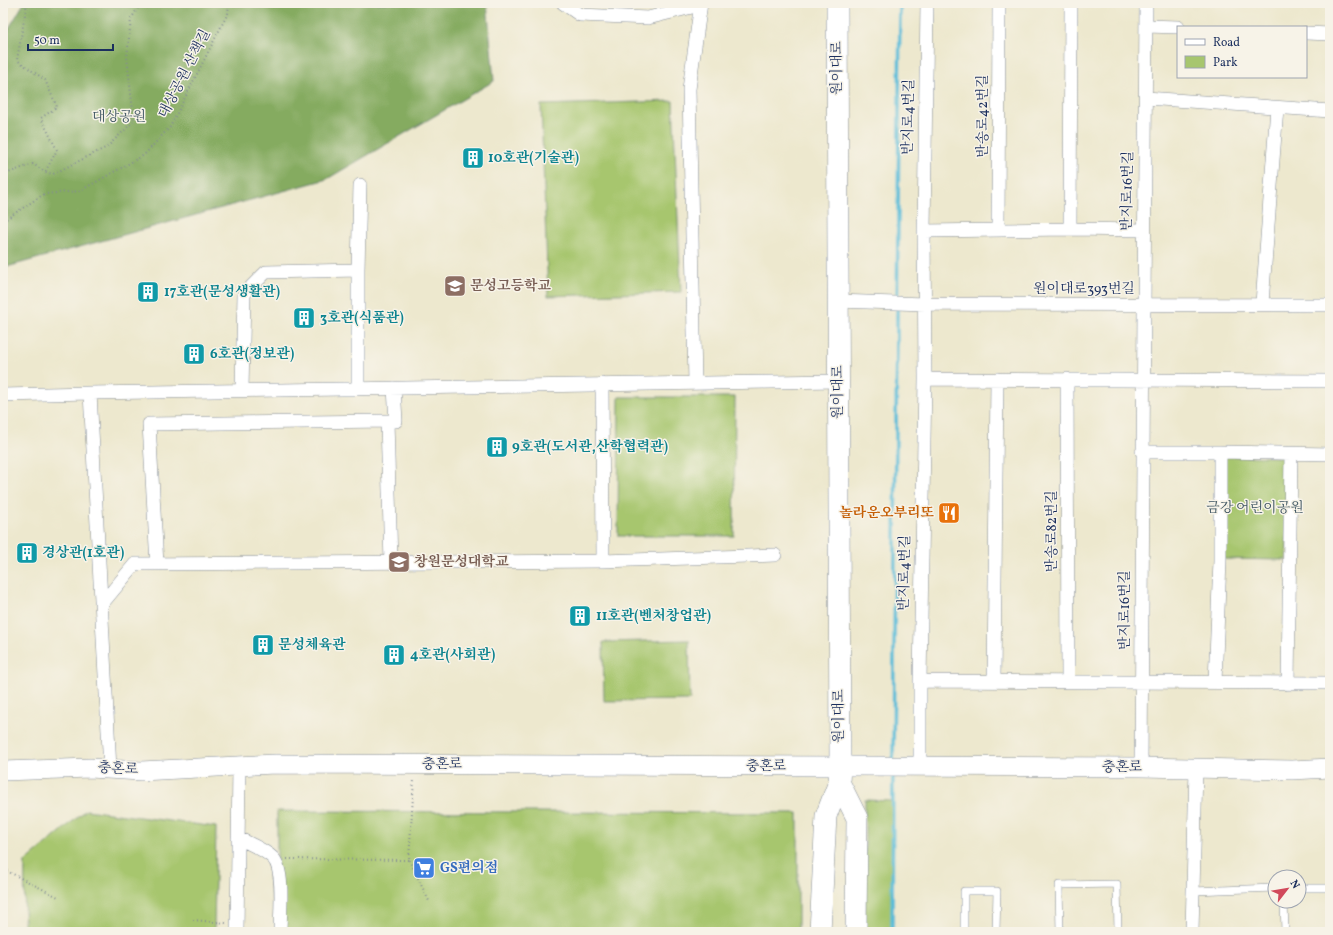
<svg xmlns="http://www.w3.org/2000/svg" width="1333" height="935" viewBox="0 0 1333 935" font-family="Vollkorn,'Noto Serif KR',serif">
<style>
.green{fill:#a7c66e;stroke:#617a66}
.forest{fill:#85ab61;stroke:#506d60}
.lines{fill:none;stroke-linecap:round;stroke-linejoin:round}
.stream{stroke:#5bbdd9;stroke-width:3.5}
.lane-casing{stroke:#848c96;stroke-width:8}
.street-casing{stroke:#848c96;stroke-width:14}
.secondary-casing{stroke:#848c96;stroke-width:20}
.primary-casing{stroke:#848c96;stroke-width:22}
.path{stroke:#848c96;stroke-width:2;stroke-dasharray:1 3;stroke-linecap:butt}
.lane{stroke:#fff;stroke-width:7}
.street{stroke:#fff;stroke-width:13}
.secondary{stroke:#fff;stroke-width:19}
.primary{stroke:#fff;stroke-width:21}
.labels{text-anchor:middle;dominant-baseline:central;stroke-width:3;stroke-linejoin:round;paint-order:stroke}
.street-label{font-size:14px;fill:#1b2f5e;stroke:#f7f3e8}
.park-label{font-size:14px;fill:#3e5562;stroke:#f7f3e8}
.culture-label{font-size:14px;font-weight:bold;fill:#0d838f;stroke:#f7f3e8;text-anchor:start}
.education-label{font-size:14px;font-weight:bold;fill:#785e54;stroke:#f7f3e8;text-anchor:start}
.food-label{font-size:14px;font-weight:bold;fill:#c56008;stroke:#f7f3e8;text-anchor:end}
.shop-label{font-size:14px;font-weight:bold;fill:#366cbe;stroke:#f7f3e8;text-anchor:start}
</style>
<rect width="100%" height="100%" fill="#f7f3e8"/>
<filter id="ink" filterUnits="userSpaceOnUse"><feTurbulence type="fractalNoise" baseFrequency=".025" numOctaves="2"/><feDisplacementMap in="SourceGraphic" scale="8" xChannelSelector="R" yChannelSelector="G"/><feConvolveMatrix kernelMatrix="1 2 1 2 8 2 1 2 1" color-interpolation-filters="sRGB"/></filter>
<filter id="wash" filterUnits="userSpaceOnUse"><feTurbulence type="fractalNoise" baseFrequency=".012" numOctaves="4" result="noise"/><feDisplacementMap in="SourceGraphic" scale="16" xChannelSelector="R" yChannelSelector="G"/><feGaussianBlur stdDeviation="0.9" result="paint"/><feColorMatrix in="noise" values="0 0 0 0 0 0 0 0 0 0 0 0 0 0 0 0 0 1.4 0 .05"/><feComposite in="paint" operator="in"/></filter>
<g filter="url(#wash)">
<rect width="100%" height="100%" fill="#ede8ce"/>
<path class="green" d="M673,101L681,292L548,296L541,105Z
M619,397H735L734,536H618Z
M1222,456L1287,457V560L1223,559Z
M689,640L690,700L604,701L603,642Z
M865,800L893,801V932H865Z
M86,810L216,827L214,932H24L25,862Z
M277,811L798,813V932H277Z"/>
<path class="forest" d="M24,3H487L494,81L327,179L3,268V38Z"/>
<g class="lines">
<path class="stream" d="M893,761L900,3
M892,932L893,771"/>
</g>
</g>
<g filter="url(#ink)">
<g class="lines">
<g class="lane-casing">
<path id="lane" d="M1299,888H1330
M1193,891L1275,888
M1284,901L1285,932
M964,932V891H997L996,932
M1060,932L1059,885L1117,884L1118,932"/>
</g>
<g class="street-casing">
<path id="street" d="M563,3L580,15L648,18L700,5
M1146,26L1178,27
M1306,33L1330,34
M1146,98L1330,111
M1070,229L1071,3
M998,230L999,3
M924,231L1070,229L1144,230
M837,301L925,304L1330,305
M1262,303L1277,108
M925,379L1330,381
M1067,379L1068,682
M695,383L689,89L701,3
M358,389V270L360,185
M242,390L244,294L266,272L358,270
M90,393L838,381
M3,395L90,393L110,769
M387,421H396L394,388
M1142,452H1220L1330,454
M603,561L775,555
M157,564L149,424L387,421L391,563
M101,605L135,564L603,561L602,384
M920,681L1330,683
M994,681L997,379
M1215,682L1220,561V452
M1288,684L1291,454
M920,766V681L925,379L924,231L927,3
M1141,767L1146,3
M238,838C250,844 264,849 273,858C285,870 280,915 280,932
M237,932L239,766
M1192,932L1196,768"/>
</g>
<g class="secondary-casing">
<path id="secondary" d="M3,771L90,768L141,771L275,764L1141,767L1292,770L1330,768"/>
</g>
<g class="primary-casing">
<path id="primary" d="M839,782L857,818L856,932
M820,932L826,816L839,782L840,766L837,3"/>
</g>
<path class="path" d="M27,3L17,60L45,80L57,107L41,118L57,150L45,172
M3,169L8,173L33,164L45,172L53,174L107,147L134,121L127,57L131,19L141,3
M3,221L44,194L80,191L144,155L170,127L228,13L229,3
M287,859L409,860L414,780
M409,860L429,901
M3,869L58,897
M193,920L226,923"/>
<use href="#lane" class="lane"/>
<use href="#street" class="street"/>
<use href="#secondary" class="secondary"/>
<use href="#primary" class="primary"/>
</g>
</g>
<defs>
<g id="building-square" transform="scale(1.15)"><rect x="-9" y="-9" width="18" height="18" rx="4" fill="#0f9aa8" stroke="#f7f3e8"/><path d="M-4-6H4V6H1V3H-1V6H-4ZM-2.5-4.3h1.7v1.8h-1.7ZM.8-4.3h1.7v1.8H.8ZM-2.5-1h1.7V.8h-1.7ZM.8-1h1.7V.8H.8Z" fill="#fff"/></g>
<g id="school-square" transform="scale(1.15)"><rect x="-9" y="-9" width="18" height="18" rx="4" fill="#8d6e63" stroke="#f7f3e8"/><path d="M0-5L7-2L0 1L-7-2ZM-4 1L0 2.5L4 1V4Q0 6-4 4Z" fill="#fff"/></g>
<g id="restaurant-square" transform="scale(1.15)"><rect x="-9" y="-9" width="18" height="18" rx="4" fill="#e8710a" stroke="#f7f3e8"/><path d="M-5-6h1v4h1v-4h1v4h1v-4h1v5L-1.5 .5V6h-2V.5L-5-1ZM5-6V6H3V1.5H1.5Q1.5-4 5-6Z" fill="#fff"/></g>
<g id="university-square" transform="scale(1.15)"><rect x="-9" y="-9" width="18" height="18" rx="4" fill="#8d6e63" stroke="#f7f3e8"/><path d="M0-5L7-2L0 1L-7-2ZM-4 1L0 2.5L4 1V4Q0 6-4 4Z" fill="#fff"/></g>
<g id="supermarket-square" transform="scale(1.15)"><rect x="-9" y="-9" width="18" height="18" rx="4" fill="#3f7fe0" stroke="#f7f3e8"/><path d="M-6-5.5h2.5l.6 2H6L4.5 2H-2.5L-4.4-4H-6ZM-1.5 3.2a1.3 1.3 0 1 0 .1 0ZM3 3.2a1.3 1.3 0 1 0 .1 0Z" fill="#fff"/></g>
</defs>
<g fill-rule="evenodd">
<use href="#building-square" x="473" y="158"/>
<use href="#school-square" x="455" y="286"/>
<use href="#building-square" x="148" y="292"/>
<use href="#building-square" x="304" y="318"/>
<use href="#building-square" x="194" y="354"/>
<use href="#building-square" x="497" y="447"/>
<use href="#restaurant-square" x="949" y="513"/>
<use href="#building-square" x="27" y="553"/>
<use href="#university-square" x="399" y="562"/>
<use href="#building-square" x="580" y="616"/>
<use href="#building-square" x="263" y="645"/>
<use href="#building-square" x="394" y="655"/>
<use href="#supermarket-square" x="424" y="868"/>
</g>
<g class="labels">
<g class="street-label">
<text transform="translate(837 68) rotate(-90)">원이대로</text>
<text transform="translate(185 74) rotate(-63)">대상공원 산책길</text>
<text transform="translate(983 116) rotate(-90)">반송로42번길</text>
<text transform="translate(909 117) rotate(-89)">반지로4번길</text>
<text transform="translate(1128 191) rotate(-89)">반지로16번길</text>
<text x="1084" y="289">원이대로393번길</text>
<text transform="translate(838 392) rotate(-90)">원이대로</text>
<text transform="translate(1052 531) rotate(-90)">반송로82번길</text>
<text transform="translate(905 573) rotate(-89)">반지로4번길</text>
<text transform="translate(1125 610) rotate(-90)">반지로16번길</text>
<text transform="translate(839 716) rotate(-90)">원이대로</text>
<text x="442" y="764">충혼로</text>
<text x="766" y="766">충혼로</text>
<text x="1122" y="767">충혼로</text>
<text transform="translate(118 769) rotate(3)">충혼로</text>
</g>
<g class="park-label">
<text x="119" y="117">대상공원</text>
<text x="1255" y="508">금강 어린이공원</text>
</g>
<g class="culture-label">
<text x="488" y="158">10호관(기술관)</text>
<text x="164" y="292">17호관(문성생활관)</text>
<text x="320" y="318">3호관(식품관)</text>
<text x="210" y="354">6호관(정보관)</text>
<text x="512" y="447">9호관(도서관,산학협력관)</text>
<text x="42" y="553">경상관(1호관)</text>
<text x="596" y="616">11호관(벤처창업관)</text>
<text x="278" y="645">문성체육관</text>
<text x="410" y="655">4호관(사회관)</text>
</g>
<g class="education-label">
<text x="470" y="286">문성고등학교</text>
<text x="414" y="562">창원문성대학교</text>
</g>
<g class="food-label">
<text x="934" y="513">놀라운오부리또</text>
</g>
<g class="shop-label">
<text x="440" y="868">GS편의점</text>
</g>
</g>
<rect width="1333" height="935" fill="none" stroke="#f7f3e8" stroke-width="16"/>
<rect x="1177" y="26" width="130" height="52" fill="#f7f3e8" stroke="#9fa5b1"/>
<rect x="1185" y="39" width="20" height="6" fill="#ffffff" stroke="#9fa5b1"/>
<text x="1213" y="46" font-size="12" fill="#1b2f5e">Road</text>
<rect x="1185" y="56" width="20" height="12" fill="#a7c66e" stroke="#9fa5b1"/>
<text x="1213" y="66" font-size="12" fill="#1b2f5e">Park</text>
<g transform="translate(1287 889) rotate(59)"><circle r="19" fill="#f7f3e8" stroke="#9fa5b1"/>
<path d="M0-3L7 15L0 10L-7 15Z" fill="#d1495b"/>
<text y="-6" font-size="11" font-weight="bold" text-anchor="middle" fill="#1b2f5e">N</text>
</g>
<path d="M28 44v6h85v-6" fill="none" stroke="#1b2f5e" stroke-width="2"/>
<text x="34" y="44" font-size="12" fill="#1b2f5e" stroke="#f7f3e8" stroke-width="3" paint-order="stroke">50 m</text>
</svg>
